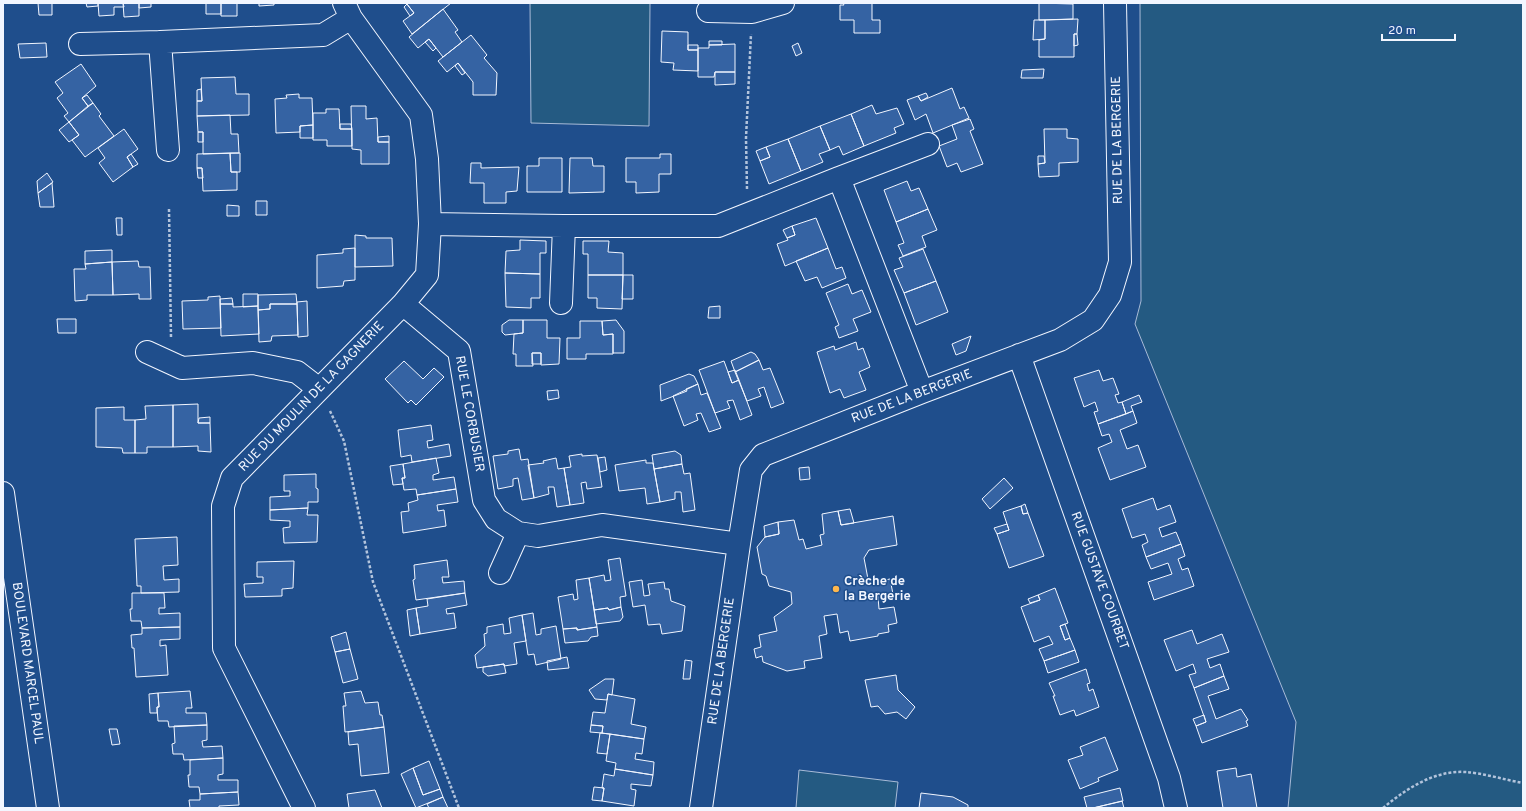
<svg xmlns="http://www.w3.org/2000/svg" width="1526" height="811" viewBox="0 0 1526 811" font-family="Overpass,sans-serif">
<style>
.green{fill:#245a82;stroke:#a8bbd7}
.building{fill:#3563a3;stroke:#f2f6ff}
.lines{fill:none;stroke-linecap:round;stroke-linejoin:round}
.minor-casing{stroke:#f2f6ff;stroke-width:24}
.path{stroke:#b3c4dc;stroke-width:2.5;stroke-dasharray:3 2;stroke-linecap:butt}
.minor{stroke:#1f4e8c;stroke-width:22}
.poi-dot{fill:#ffb74d;stroke:#1f4e8c;stroke-width:1.5}
.labels{text-anchor:middle;dominant-baseline:central;stroke-width:3;stroke-linejoin:round;paint-order:stroke}
.street-label{font-size:13px;fill:#f2f6ff;stroke:#1f4e8c}
.poi-label{font-size:13px;font-weight:bold;fill:#f2f6ff;stroke:#1f4e8c;text-anchor:start}
</style>
<rect width="100%" height="100%" fill="#1f4e8c"/>
<path class="green" d="M530,3H650L649,126L531,123Z
M1140,3H1523V808H1288L1296,722L1135,324L1141,301Z
M799,770L898,782L895,808H796Z"/>
<path class="building" d="M38,3H52V15H39Z
M86,3H98V6L87,7Z
M98,3H123L124,7H114V15L99,16Z
M123,3H139V16L124,17Z
M139,3H151V7L139,8Z
M206,3H221V14H206Z
M221,3H237V16H221Z
M259,3H274V5L259,6Z
M406,3H451L412,34L403,21L414,13Z
M843,3H872V20H880V33H854V20H840V5H844Z
M1039,3L1073,4V19L1039,20Z
M407,4L414,13L410,16L404,7Z
M443,9L458,30L455,32L462,42L443,57L429,39L418,48L409,37Z
M1078,19L1077,34H1074V57H1039V40L1045,39V20Z
M1034,20H1045V39L1033,40Z
M662,31L688,32V50H698V71L673,70L674,63L661,62Z
M1074,34H1077L1078,45L1074,46Z
M471,35L487,55L484,58L497,73L496,95H473V82L458,63L447,72L438,61Z
M429,39L436,48L433,51L425,42Z
M709,41H722V45H709Z
M46,43L47,57L20,58L18,44Z
M798,43L802,53L796,56L792,46Z
M735,44V72H715L714,77H698V48H709V45Z
M688,45H698V50H688Z
M458,63L465,73L462,75L455,66Z
M81,64L96,86L82,98L88,106L69,122L64,116L68,113L57,98L63,93L55,82Z
M1044,69L1043,78H1021L1022,70Z
M715,72H735V84L715,85Z
M235,77L236,94H249V115L197,116V101H202L201,78Z
M952,88L960,109L964,107L969,118L933,133L926,114L915,120L907,100L918,96L921,101Z
M201,89L202,101H197V90Z
M926,93L928,97L921,101L918,96Z
M299,94V98H312L313,125L300,126V132L276,133L275,99L287,98L286,95Z
M87,95L93,103L88,106L82,98Z
M93,103L101,114L99,116L114,136L85,157L72,140L79,135L69,122Z
M872,105L876,114L897,108L904,124L894,128L896,133L864,146L851,114Z
M351,106H366V119L377,118L378,142H389V164H361V150L352,149Z
M326,109H339L340,129H352V146H327V140H313V113H326Z
M851,114L864,146L843,155L839,146L830,150L820,126Z
M230,115L231,134H238L239,153L203,154V132H198L197,116Z
M970,119L974,129L970,131L983,164L961,172L957,163L947,167L939,146L957,139L952,125Z
M69,122L79,135L69,142L59,130Z
M340,124H351L352,129H340Z
M313,125V138H300V126Z
M820,126L830,150L819,154L823,162L801,171L788,139Z
M124,129L138,149L127,157L133,167L113,182L99,163L105,158L98,148Z
M1044,129H1067V138L1078,139V162L1059,163V176L1039,177L1038,164L1045,163Z
M198,132H203V142H198Z
M389,136V142H378V137Z
M788,139L801,171L769,184L760,161L770,157L766,147Z
M766,147L770,157L760,161L756,151Z
M230,153L231,172H237V190L203,191L202,168H197V154Z
M230,153H240V172H231Z
M131,154L138,164L133,167L127,157Z
M660,154H671V174H659V192L636,193V182H626V158H660Z
M1038,156H1044L1045,163L1038,164Z
M539,158H562V192H527V166H539Z
M570,158H592L593,166H604V192L569,193Z
M471,163H481V168L519,167L517,191L506,192V203H484V183H470Z
M197,168H202L203,178H198Z
M47,173L53,182L38,193L37,181Z
M907,181L911,191L919,188L928,209L896,222L884,190Z
M52,183L54,207H40L38,193Z
M256,201H267V215H256Z
M227,205L239,206V216H227Z
M928,209L937,230L922,236L926,247L903,256L898,245L904,243L896,222Z
M116,218H122V235H117Z
M816,218L828,248L785,266L777,244L788,240L787,238L795,235L792,226Z
M792,226L795,235L787,238L783,230Z
M355,235L366,236V238H392L393,266L355,267Z
M520,240L546,241V253H540V274L505,273L506,251L520,250Z
M583,241H609L608,252L623,253V275H588V254H583Z
M355,248V280L344,281L343,286L317,288V255L343,253V249Z
M828,248L836,269L842,267L846,278L822,288L817,277L805,281L796,261Z
M923,249L936,281L904,293L894,270L903,267L899,258Z
M112,250V262L85,264V251Z
M138,261L139,267H150L151,299H139V294L113,295L112,262Z
M112,262L113,295H87V300L75,301L74,269H86L85,264Z
M505,273L540,274V298H531V308L506,307Z
M588,275H623L622,309L597,308V298H588Z
M623,275H633V299H622Z
M936,281L948,312L916,325L904,293Z
M848,284L852,294L862,290L871,312L853,319L858,331L839,338L835,327L839,325L826,293Z
M243,294H258V306L243,307Z
M296,294L297,304H270V309L258,310V295Z
M220,296L221,328L183,329L182,301L208,300V297Z
M232,298L233,304H220V299Z
M307,301L308,336L298,337L297,302Z
M220,304H233V307L258,306L259,334L221,336Z
M270,304H297L298,335L272,336L271,341L259,342L258,310L270,309Z
M720,306V318H708L709,307Z
M57,319H76V333H58Z
M509,320H523V333L505,335L502,332V325Z
M523,320H547V338H560L559,364L541,365V353H532L533,366H516V354H513L514,334L523,333Z
M616,320L624,331V353H613V334L603,335L602,321Z
M580,321H602L603,335L613,334V354H586V359H567V338H580Z
M971,336L966,351L956,355L952,344Z
M856,342L858,350L863,348L870,367L859,372L866,390L844,398L840,389L830,393L817,352L834,346L835,350Z
M751,352L755,354L759,360L735,372L731,361Z
M532,353H541V364H532Z
M759,360L763,370L770,368L784,403L771,408L764,387L758,389L761,396L747,401L735,372Z
M404,361L423,379L434,368L444,377L416,405L411,400L408,403L385,379Z
M724,361L732,383L739,380L752,415L740,420L733,400L727,401L730,408L715,413L699,370Z
M735,370L739,380L732,383L728,372Z
M1099,370L1103,381L1113,378L1119,394L1115,395L1118,403L1122,402L1126,414L1098,424L1094,412L1098,411L1095,402L1084,407L1074,378Z
M689,374L694,376L698,384L686,389L687,391L661,401L660,385Z
M698,384L701,395L707,393L721,428L709,432L701,413L696,414L698,420L684,426L673,396Z
M558,390L559,398L548,400L547,391Z
M1139,395L1142,402L1131,406L1133,411L1126,414L1122,402Z
M198,404V423H210L211,452L198,451V446L173,447V405Z
M173,405V447H147V453H135V420L146,419L145,406Z
M124,407V420H135V453H123L122,448L96,447V408Z
M1133,411L1137,423L1120,430L1127,449L1138,445L1146,467L1110,480L1098,448L1112,442L1109,434L1102,436L1098,424Z
M210,417V423H198L199,418Z
M431,425L433,440L427,441L428,448L449,444L451,456L412,462L411,455L401,457L398,430Z
M519,449L521,460L528,459L534,498L522,500L518,478L513,479V486L498,489L493,456L508,454V451Z
M675,451L681,455L682,464L654,469L652,455Z
M582,454V456L597,455L602,487L587,489L586,482L581,483L584,503L570,505L564,468L571,467L569,456Z
M605,457L607,470L600,472L598,458Z
M436,458L439,473L433,475V480L454,477L456,489L417,495L416,489L404,490L402,478H405L403,464Z
M556,458L558,469L564,468L570,505L557,507L554,487H548L549,494L534,498L528,465L544,463L543,461Z
M646,460V463H653L660,502L647,504L645,488L619,491L615,465Z
M403,464L405,478H402L403,484L393,485L390,466Z
M682,464L684,474L690,473L695,510L683,512L681,492H675V499L660,502L654,469Z
M809,467L810,479L800,480L799,468Z
M316,474V488L318,489V502H308V508L270,510V497L290,496V491H284V475Z
M1004,478L1013,488L990,509L982,499Z
M456,489L458,502L437,505L438,511L444,510L446,526L403,533L401,512L409,511L408,503L418,500L417,495Z
M1153,498L1157,510L1170,505L1176,522L1159,528L1162,537L1176,532L1181,544L1146,557L1142,545L1148,542L1145,534L1132,538L1122,509Z
M1025,504L1028,513L1023,514L1021,506Z
M1021,506L1023,514L1028,513L1044,556L1009,568L997,534L1009,530L1003,512Z
M308,508L307,515H318L317,542L284,543L283,528L290,527V521L270,520V510Z
M850,509L854,523L841,525L838,511Z
M838,511L841,525L893,516L897,545L869,550L864,558L868,579L875,582L890,579L893,594L878,597L879,609L894,607L897,623L888,625L889,632L878,634V636L850,641L848,631L840,633L837,614L824,616L827,634L819,636L822,658L804,661L805,668L787,671L763,662L762,656L756,658L754,649L761,647L759,635L777,631L774,617L792,604L791,592L769,586L766,576L762,574L757,547L765,537L779,534L778,522L794,520L799,540L803,539L806,549L822,545L820,535L824,534L822,514Z
M778,522L779,534L765,537L764,526Z
M1007,524L1009,530L997,534L994,528Z
M177,537L178,565L163,566L164,580L179,579V592L141,593V586H137L135,539Z
M1181,544L1185,556L1178,559L1182,570L1188,568L1194,586L1154,600L1148,582L1172,574L1168,563L1151,569L1146,557Z
M620,558L626,596L620,597L621,607L609,610L608,608L594,610L589,578L604,575L605,581L611,580L608,560Z
M447,560L449,577H442L443,583L464,581L465,593L416,600L413,580L415,579L414,565Z
M294,561L293,588L282,589V596L245,597L244,584L263,583V577H257V562Z
M589,578L597,627L577,630V628L563,629L558,597L573,594L574,600L578,599L576,580Z
M642,580L644,596L650,595L648,584L664,582L665,589H669L671,601L685,606L682,631L662,634L660,624L648,625L645,605L633,607L629,582Z
M1055,588L1068,623L1060,626L1065,640L1070,638L1075,650L1044,661L1039,649L1053,644L1049,636L1034,642L1021,607L1040,600L1038,595Z
M132,593H164L165,608H159V614L180,613V627L142,628L141,621H131L130,609H132Z
M465,593L467,605L446,609L447,614L454,613L456,628L420,634L416,608L428,606L427,599Z
M1038,595L1040,600L1030,603L1028,599Z
M621,607L623,617L620,621L596,624L594,610L608,608L609,610Z
M416,608L420,634L410,636L407,610Z
M533,613L536,635L541,634V629L556,626L561,659L536,665L534,654L528,655L522,615Z
M522,615L526,641L514,643L517,664L504,666V664L477,668L475,655L485,646L484,634L487,633V627L503,624L504,634L511,633L509,618Z
M1065,624L1070,638L1065,640L1060,626Z
M180,627V639L160,640V646L166,645L168,675L136,677L134,648H132L131,635L142,634V628Z
M597,627L598,636L591,637L588,641L565,643L563,629L577,628V630Z
M1192,630L1197,644L1222,634L1229,652L1207,659L1210,668L1220,664L1224,676L1194,688L1189,675L1196,673L1193,664L1176,671L1164,640Z
M346,632L350,649L335,652L331,637Z
M350,649L358,679L343,683L335,652Z
M1075,650L1079,662L1048,673L1044,661Z
M567,657L569,668L548,670L547,661Z
M685,660L692,661L690,679H683Z
M504,664L506,673L488,676L483,672V667Z
M1086,669L1090,683L1087,684L1089,691L1093,689L1099,707L1076,716L1074,710L1060,715L1053,696H1055L1049,683Z
M896,675L898,690L915,707L906,719L897,712L885,714L878,706L871,707L865,680Z
M1224,676L1229,689L1208,696L1216,719L1241,709L1248,720L1246,721L1248,726L1202,743L1196,726L1206,722L1194,688Z
M605,679H614L612,695L608,694L607,700L595,699L589,690Z
M190,691L192,708H186V713H206L207,725L169,727L168,721H158L157,707H159L158,693Z
M361,691L365,703L378,702L380,715H382L384,727L345,732L343,706H346L344,693Z
M158,693L159,707H157V713H150L149,694Z
M608,694L635,699L631,724L646,727L644,739L602,733L603,726L591,725L593,712L605,713Z
M1204,715L1206,722L1196,726L1193,719Z
M207,725V740L202,741L203,747L222,746L223,758L184,760L183,754H173L172,744L175,743L174,726Z
M591,725L603,726L602,733L590,732Z
M384,727L389,773L361,776L358,744L349,745L348,732Z
M109,729H117L120,744L112,745Z
M600,733L610,734L607,754L597,753Z
M610,734L644,739L642,754L636,753L635,759L654,762L653,775L615,769L616,763L606,761Z
M1105,737L1118,770L1098,778L1099,781L1080,789L1068,760L1083,755L1080,747Z
M223,758V774L218,775V780H238V792L200,794L199,787H189L188,775H190V760Z
M429,761L440,789L423,795L413,768Z
M413,768L423,795L440,789L443,797L416,808L401,774Z
M1236,768L1237,777L1251,774L1257,808H1223L1217,771Z
M615,769L653,775L651,786L631,784V789L636,790L634,806L602,801L604,788H602L604,774L614,776Z
M594,787L604,788L602,801L592,800Z
M1120,788L1123,801L1093,808H1087L1084,797Z
M375,790L382,808H349L347,794Z
M238,792L239,805L219,806V808H190L189,800H200V794Z
M921,793L953,797L968,805V808H919Z
M443,797L448,808H429L427,804Z
M1122,801L1124,808H1093Z"/>
<g class="lines">
<g class="minor-casing">
<path id="minor" d="M708,11L752,12L783,3
M160,42L168,150
M80,44L160,42L323,35L351,18
M839,178L928,144
M430,224L564,226H718L839,178L922,392
M561,303L564,226
M403,304L459,351L484,500L496,519L518,533L538,536L602,525L739,544
M147,352L182,368L253,363L297,372L319,389
M1019,355L1169,778L1176,808
M3,493L48,808
M500,573L518,533
M304,808L224,648L223,506L232,478L403,304L427,275L430,224L427,159L421,115L351,18L344,3
M701,808L739,544L751,470L763,455L922,392L1060,340L1093,320L1110,295L1120,262L1115,3"/>
</g>
<path class="path" d="M747,189L746,138L751,34
M169,209L171,337
M330,411L344,441L373,582L459,808
M1383,808C1406,789 1434,770 1466,772C1482,773 1506,780 1523,783"/>
<use href="#minor" class="minor"/>
</g>
<circle class="poi-dot" cx="836" cy="589" r="4"/>
<g class="labels">
<g class="street-label">
<text transform="translate(1118 140) rotate(-91)">RUE DE LA BERGERIE</text>
<text transform="translate(312 397) rotate(-46)">RUE DU MOULIN DE LA GAGNERIE</text>
<text transform="translate(912 397) rotate(-21)">RUE DE LA BERGERIE</text>
<text transform="translate(469 414) rotate(80)">RUE LE CORBUSIER</text>
<text transform="translate(1099 581) rotate(70)">RUE GUSTAVE COURBET</text>
<text transform="translate(722 661) rotate(-82)">RUE DE LA BERGERIE</text>
<text transform="translate(27 663) rotate(82)">BOULEVARD MARCEL PAUL</text>
</g>
<g class="poi-label">
<text x="844" y="582">Crèche de<tspan x="844" dy="15">la Bergerie</tspan></text>
</g>
</g>
<rect width="1526" height="811" fill="none" stroke="#f2f6ff" stroke-width="8"/>
<path d="M1382 34v6h73v-6" fill="none" stroke="#f2f6ff" stroke-width="2"/>
<text x="1388" y="34" font-size="12" fill="#f2f6ff" stroke="#1f4e8c" stroke-width="3" paint-order="stroke">20 m</text>
</svg>
